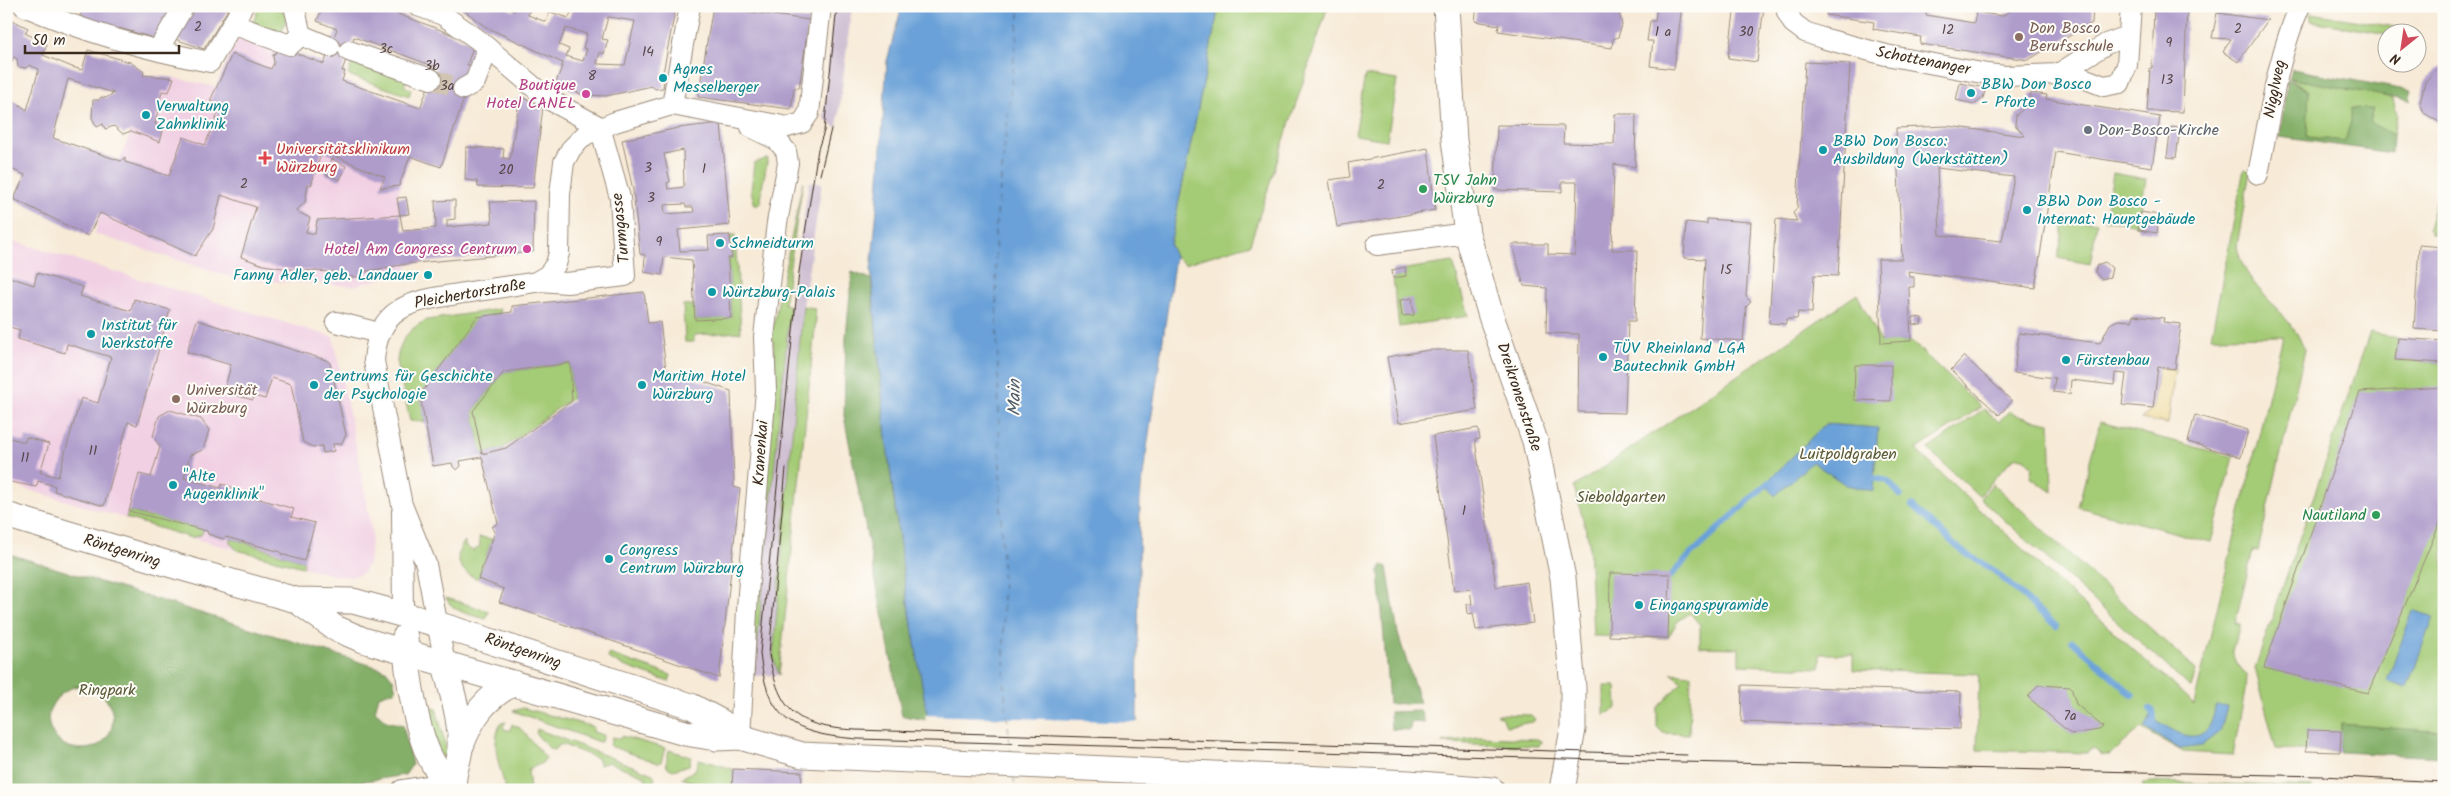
<svg xmlns="http://www.w3.org/2000/svg" width="2450" height="796" viewBox="0 0 2450 796" font-family="Kalam,sans-serif">
<style>
.built{fill:#f1d0e3}
.industrial{fill:#cebed1}
.green{fill:#a4cb76;stroke:#707a4a}
.forest{fill:#83af67;stroke:#5f6c42;fill-rule:evenodd}
.sand{fill:#eeda9e;stroke:#94825e}
.water{fill:#6ba1d8;stroke:#53667b}
.pier{fill:#f7ead7}
.lines{fill:none;stroke-linecap:round;stroke-linejoin:round}
.stream{stroke:#6ba1d8;stroke-width:6}
.ferry{stroke:#4e5a68;stroke-width:1;stroke-dasharray:6 5;stroke-linecap:butt}
.building{fill:#af9ccb;fill-rule:evenodd}
.minor-tunnel{stroke:#d1c4b2;stroke-width:20;stroke-dasharray:20 10;stroke-linecap:butt}
.minor-casing{stroke:#998a7a;stroke-width:22}
.major-casing{stroke:#998a7a;stroke-width:27}
.minor{stroke:#fff;stroke-width:20}
.major{stroke:#fff;stroke-width:25}
.tram{stroke:#3b2a1e;stroke-width:1}
.education-dot{fill:#8d6e63;stroke:#fdfcf7;stroke-width:2}
.culture-dot{fill:#0f9aa8;stroke:#fdfcf7;stroke-width:2}
.hotel-dot{fill:#d1479c;stroke:#fdfcf7;stroke-width:2}
.worship-dot{fill:#6b7280;stroke:#fdfcf7;stroke-width:2}
.health-dot{fill:#e0444e;stroke:#fdfcf7;stroke-width:2}
.leisure-dot{fill:#2e9e5b;stroke:#fdfcf7;stroke-width:2}
.labels{text-anchor:middle;dominant-baseline:central;stroke-width:4;stroke-linejoin:round;paint-order:stroke}
.number-label{font-size:14px;fill:#584649}
.education-label{font-size:16px;fill:#785e54;stroke:#fdfcf7;text-anchor:start}
.street-label{font-size:16px;fill:#3b2a1e;stroke:#fdfcf7}
.culture-label{font-size:16px;fill:#0d838f;stroke:#fdfcf7;text-anchor:start}
.hotel-label{font-size:16px;fill:#b23c85;stroke:#fdfcf7;text-anchor:end}
.worship-label{font-size:16px;fill:#5b616d;stroke:#fdfcf7;text-anchor:start}
.health-label{font-size:16px;fill:#be3a42;stroke:#fdfcf7;text-anchor:start}
.leisure-label{font-size:16px;fill:#27864d;stroke:#fdfcf7;text-anchor:start}
.park-label{font-size:16px;fill:#5a5a38;stroke:#fdfcf7}
.water-label{font-size:18px;font-style:italic;fill:#4e5a68;stroke:#fdfcf7}
</style>
<rect width="100%" height="100%" fill="#fdfcf7"/>
<filter id="ink" filterUnits="userSpaceOnUse"><feTurbulence type="fractalNoise" baseFrequency=".02" numOctaves="2"/><feDisplacementMap in="SourceGraphic" scale="10" xChannelSelector="R" yChannelSelector="G"/><feConvolveMatrix kernelMatrix="1 2 1 2 8 2 1 2 1" color-interpolation-filters="sRGB"/></filter>
<filter id="wash" filterUnits="userSpaceOnUse"><feTurbulence type="fractalNoise" baseFrequency=".0096" numOctaves="4" result="noise"/><feDisplacementMap in="SourceGraphic" scale="20" xChannelSelector="R" yChannelSelector="G"/><feGaussianBlur stdDeviation="1.12" result="paint"/><feColorMatrix in="noise" values="0 0 0 0 0 0 0 0 0 0 0 0 0 0 0 0 0 1.4 0 .05"/><feComposite in="paint" operator="in"/></filter>
<g filter="url(#wash)">
<rect width="100%" height="100%" fill="#f7ead7"/>
<path class="built" d="M240,32L345,71L342,81L420,108L410,156L397,198L406,264L409,271L354,286L237,279L95,234L100,213L131,131L143,75L174,78L216,87Z
M6,239L333,337L359,460L372,533L369,562L363,573L351,577L334,575L191,538L6,483Z"/>
<path class="industrial" d="M833,6H852L837,128L824,118Z
M809,182L822,183L803,306L773,656L779,675L754,676L790,306Z"/>
<path class="green" d="M259,6H270L288,13L281,34L253,23Z
M1219,6H1328L1250,244L1185,264L1175,257L1170,245Z
M2312,13L2413,30L2412,32L2387,34L2311,21Z
M352,62L408,77L404,86L411,89L409,96L348,75Z
M1365,75L1397,80L1387,140L1355,135Z
M2289,78L2382,95L2393,99L2397,114L2393,135C2366,146 2335,140 2306,137L2309,91Z
M768,158L762,187L761,203L755,206L751,191L754,163Z
M2244,169L2250,171L2237,246C2244,290 2290,309 2305,350L2258,551L2253,550L2235,623L2240,624L2232,651L2237,663L2246,675L2245,691L2233,755L2183,752L2141,728L2110,755H2101L2096,749L2091,748L2088,753L1977,750L1979,674L1853,670V654H1820V668L1739,665V648L1700,647V625L1690,613L1677,622L1668,638L1593,636L1589,541L1574,487L1857,294L1881,342L1911,341L1981,407L1916,450L2059,583L2194,704L2283,336L2211,337Z
M2444,172V236L2431,234L2428,228Z
M2113,173L2146,179L2138,225L2105,219Z
M803,181L784,304L790,306L754,676L749,643L776,376L772,332Z
M2065,218L2097,223L2090,264L2058,258Z
M730,235H735L741,332L694,335V342H685L683,305H695L696,320L731,317L728,258L732,257Z
M1453,262L1468,316L1399,327L1393,278L1406,275L1405,269Z
M803,306L814,308L816,319L779,675L773,656Z
M500,309L501,313L477,318L420,395L425,422L410,421L397,361C399,341 409,328 427,320Z
M2370,332L2398,338L2395,360L2444,363V732L2341,725L2340,752L2276,749L2255,668Z
M570,363L572,398L502,449L482,454L473,411L504,372Z
M1984,409L1999,422L2010,411L2021,417L2050,423L2052,492L2030,477L2032,467L2026,459L2018,457L2012,459L1979,496L1928,449Z
M2100,422L2234,457L2211,542L2078,507Z
M1993,484L2196,670L2191,688L1980,498Z
M129,511L151,518L152,516L204,530L201,535L191,538L126,518Z
M479,537L492,539L478,579C460,572 451,558 465,541V546L473,551L480,546Z
M230,538L304,561L303,567L237,550L230,543Z
M446,598L489,611L486,619C472,615 452,612 446,598Z
M609,654L671,675L669,682L621,665L608,658Z
M1671,673L1691,675L1689,734L1663,733L1657,727V708L1682,682Z
M1604,686H1616L1617,708L1604,715Z
M436,708L452,770L448,774L425,711Z
M523,708L594,727L593,732L604,735L602,741L599,742L513,711Z
M1496,714L1531,715L1535,719L1533,722L1506,726L1503,719Z
M506,722L503,726L505,730H510L512,724L520,728L546,758L542,763L528,770L530,790H506C500,768 490,744 501,723Z
M537,729L653,774L655,778L653,783L649,784L646,782L645,776L608,762L600,765L597,758L561,744L554,750L550,749L536,734Z
M621,736L665,748L661,762L658,763L610,746L612,737L620,739Z
M1478,737L1538,739L1541,742L1539,746L1442,743Z
M669,750L691,757L689,765L673,770L667,767L666,763Z
M699,759L733,769L732,790H714L681,778L695,770Z
M2151,782L2312,787V790H2152L2142,786L2143,783Z"/>
<path class="forest" d="M2292,69L2411,91L2410,101L2289,78Z
M2287,79L2309,91L2307,137L2345,141L2351,121V108L2373,109L2369,122L2393,135L2392,153L2280,137Z
M852,272L871,279L886,437L905,584L928,720L902,716L844,416L846,337Z
M6,553L386,670L393,679L396,690L379,696L375,711L386,721L403,725L412,765L405,775L306,790H6ZM78,686C125,688 123,751 80,749C70,748 63,746 56,738C38,717 55,691 78,686Z
M1382,565L1387,567L1398,634L1420,703L1389,704L1379,572Z
M1421,711L1425,723L1411,722L1410,730L1391,729L1390,712Z
M2341,724L2444,732V757L2340,752Z"/>
<path class="sand" d="M2158,367L2175,369L2168,424L2141,419L2153,408Z"/>
<path class="water" d="M902,6H1219L1170,245L1175,257L1140,496L1137,718L1143,790L928,720L905,584L886,437L871,271L877,208L887,61Z
M1825,424L1878,428L1873,491L1846,485L1812,462L1775,496L1769,488V480Z
M2413,610L2433,617L2407,688L2387,681Z
M2216,705L2227,707L2220,732L2202,746L2180,749L2144,727L2151,716C2167,727 2196,750 2210,725C2213,719 2214,711 2216,705Z"/>
<path class="pier" d="M925,715L1140,722L1146,790H938Z"/>
<g class="lines">
<path class="stream" d="M1874,478L1888,481L1900,495
M1912,506L1963,552L1992,569L2056,626
M1664,583L1690,555L1769,482
M2072,641L2133,695
M2150,709L2153,711L2154,718"/>
<path class="ferry" d="M1011,754L1005,696L995,233L1020,6
M1014,778L1015,790"/>
</g>
<g id="blocks">
<path class="building" d="M83,6H178L157,39L119,28L117,35L78,23Z
M191,6H230L204,49L172,38Z
M323,6H376L436,28L474,44L467,65L475,66L441,167L410,156L399,186L380,188L385,177L322,151L311,185L308,184L305,202L296,211L310,218L306,232L315,234L317,220L400,215L403,231L436,228L435,201L455,200V219L447,220V227L492,223L490,202L534,201L533,252L406,264L368,271L357,277H346L334,272L297,270L263,265L241,257L256,207L221,195L213,229L195,256L100,213L88,236L14,199L25,175L6,167V104L14,101L27,110L39,69L29,65L26,68L18,67L17,59L14,57L9,68L6,67V17L28,28L25,33L47,44L43,55L72,67L82,70L88,50L130,62L144,72L143,75L174,78L169,92L162,91L155,124L164,126L160,142L131,131L123,134L114,126L105,129L103,124L97,127L92,118L93,100H99L101,97L106,98L114,93L68,79L53,138L121,161L125,157V162L169,176L183,137L205,145L221,106L210,101L232,54L271,69L274,63L273,55L278,51L287,50L324,64L337,29L317,21ZM354,37L436,67L420,108L342,81L345,71H342Z
M458,6H503L514,11L516,6H531L528,15L546,22L550,12L569,18L573,6H676L662,78L664,80L663,88L655,89L652,86L606,96L583,95L556,83L563,63L486,27ZM608,17L635,21L625,65L597,64L600,52L604,54L608,40L602,39ZM566,28L587,34L583,48L587,49L583,61L566,56L569,49L559,45Z
M713,6H744L743,11L809,20L799,88H794L791,109L698,97Z
M1477,6H1618L1622,25L1618,37L1613,39L1612,48L1498,31L1499,25L1475,21Z
M1657,6H1682L1674,69L1650,66L1653,41H1647L1650,21H1655Z
M1735,6H1764L1757,62L1728,58Z
M1827,6H1916L1927,8L1926,15L1974,23L1976,12L2002,16L2019,6H2093L2092,23L2028,60L1920,44L1921,37L1873,29L1874,22L1826,15Z
M2154,6H2187L2183,112L2147,111L2150,68H2152Z
M2217,13L2268,20L2238,62L2223,52L2231,39L2212,38Z
M1805,62L1850,64L1838,276L1814,275L1812,313L1798,312L1797,319H1786V324L1769,323L1776,219L1797,221L1793,213L1797,209Z
M2444,66V125L2424,113L2420,102L2425,82L2436,70Z
M1960,83L1986,88L1983,98L1975,104L1956,100Z
M2031,93L2047,95L2046,99L2160,117L2152,167L2056,152L2035,288L1908,271L1909,277H1914V287H1909L1911,341L1881,343L1878,259H1902L1896,128L1948,126L2025,136L2015,125L2016,115L2025,107L2029,108ZM1937,168L2014,177L2002,241L1940,235Z
M520,96L543,107L533,188L478,187L477,181L465,180L466,147L504,149L503,158L510,159Z
M1615,114H1636L1635,167L1614,164L1612,250H1637L1635,321H1628L1625,413L1578,412L1579,334L1546,333L1547,288L1524,286L1512,244H1548V254L1575,255L1577,182H1562V192L1495,190L1497,125L1564,126L1563,143L1614,144Z
M721,123L730,225L678,230L680,251L709,250L708,236L730,235L732,258H728L731,318L695,320L692,260L664,257L662,275L644,272L645,255L640,254L633,190L622,140L678,128ZM683,150L684,187L668,189L667,183L670,182L664,154ZM685,204L686,207H693L694,212L665,214L664,205Z
M2171,127L2180,128L2176,158L2167,157Z
M1428,148L1435,210L1337,227L1329,180L1350,177L1348,163Z
M332,159L346,166L340,180L325,174Z
M406,197L409,214L400,215L397,198Z
M2141,212L2159,215L2157,233L2138,230Z
M1707,219L1751,222L1746,297L1751,302L1746,307L1743,341L1700,338L1705,259L1684,258L1686,222L1707,224Z
M2419,245L2444,247V331L2414,329Z
M2105,262L2112,268L2110,277L2101,279L2095,272L2097,265Z
M1405,267L1406,276L1393,278L1392,270Z
M37,273L83,287L80,296L131,311L134,299L170,310L137,425L128,422L104,506L54,491L55,486L38,481L36,487L6,481V437L25,442L26,437L49,444L40,472L58,477L81,398L98,403L111,357L67,344L65,353L18,339L20,330L6,326V276L34,285Z
M644,292L648,323L660,322L666,369L731,391L734,487L740,489L719,678L499,602L504,589L478,579L495,532L492,527L498,523L482,457L460,461L461,466L457,470L453,467L452,463L433,466L420,395L477,317L512,312V306ZM570,363L572,401L506,448L482,454L473,411L504,372Z
M1412,298L1414,315L1402,316L1400,300Z
M2133,315L2164,318L2163,322L2181,324L2175,369L2158,367L2153,408L2122,405L2126,374L2115,373L2114,385L2071,380L2070,394L2053,392L2055,378L2014,373L2019,333L2100,343L2110,324L2118,320L2132,321Z
M1913,317L1922,318L1921,325L1912,324Z
M197,320L326,360L330,363L346,435L341,444H333L334,451L323,453L322,446L313,447L303,442L291,384L272,378L265,399L254,396L253,400L235,395L236,390L225,387L231,365L187,352Z
M2398,338L2444,341V363L2395,360Z
M1429,350H1468L1477,410L1399,423L1387,357Z
M1964,356L2012,401L1999,415L1951,370Z
M1855,365H1891V401L1854,400Z
M2444,387V513L2368,693L2264,668L2360,392Z
M170,410L201,419L209,430L203,450L190,455L184,478L220,488L222,484L238,489L239,493L294,509L291,517L315,523L304,561L281,554V552L226,537L224,539L208,534L207,531L129,511L139,474L151,477L160,447L153,436L159,416Z
M2195,415L2248,430L2241,457L2188,442Z
M1478,428L1480,439L1475,440L1496,587L1527,582L1533,623L1476,630L1473,613L1468,614L1467,604H1472L1470,589L1454,591L1433,436Z
M1610,573L1670,574L1668,638L1609,636Z
M1742,685L1961,692L1960,729L1741,722Z
M2038,685L2071,687L2076,704L2103,727L2099,730L2071,734L2028,697Z
M2307,730L2341,731L2340,752L2306,751Z
M733,769L802,772L801,790H732Z"/>
</g>
</g>
<g filter="url(#ink)">
<use href="#blocks" fill-opacity="0" stroke="#998a7a" stroke-width="1"/>
<g class="lines">
<path class="minor-tunnel" d="M431,79L463,89"/>
<g class="minor-casing">
<path id="minor" d="M24,6C83,31 147,50 210,62L243,6
M294,6L301,35L330,47
M418,6L443,15L477,39L548,99L600,127
M1787,6V12L1793,23L1805,32L1822,38L1886,55L1987,74L2005,76L2058,74L2078,76L2104,86L2120,83L2127,65L2131,6
M232,24L290,45L301,35
M158,50L184,6
M349,51L431,79
M2058,74L2106,44L2128,36
M463,89L475,82L488,48
M672,105L690,6
M2258,174C2270,117 2276,60 2300,6
M1377,245L1467,233
M540,281L567,283L625,276L620,198L600,127
M336,322L379,333
M402,512L403,614
M445,664L426,564L402,505L374,361C378,302 417,301 464,293C488,289 512,286 536,282L548,275L556,264L559,253L560,194L564,162L571,149L585,135L615,122L672,105L788,127L802,123L809,113L821,6
M740,737L748,593L766,391L764,337L777,223L788,163L786,151L777,140L751,127
M402,790L452,782"/>
</g>
<g class="major-casing">
<path id="major" d="M1446,6L1454,140L1467,233L1491,316L1535,441L1563,578L1573,688V729L1562,790
M6,515L172,565L296,600L353,601L437,624L691,706L721,722L740,737
M296,600L335,628L363,640L685,733L716,738L740,737L802,755L1409,783L1492,790
M405,637C407,672 417,747 440,773C443,777 448,780 452,782
M445,664C451,691 462,720 460,748C459,762 451,776 454,790
M461,746C472,716 486,697 514,683"/>
</g>
<use href="#minor" class="minor"/>
<use href="#major" class="major"/>
<path class="tram" d="M837,6L824,131L818,149L799,272L760,653C767,721 793,734 858,739L1636,761L2321,776L2444,782
M820,175L831,129
M786,468L769,654C779,713 797,727 856,730L1687,755"/>
</g>
</g>
<g class="education-dot">
<circle cx="2019" cy="37" r="5"/>
<circle cx="176" cy="399" r="5"/>
</g>
<g class="culture-dot">
<circle cx="663" cy="78" r="5"/>
<circle cx="1971" cy="93" r="5"/>
<circle cx="146" cy="115" r="5"/>
<circle cx="1823" cy="150" r="5"/>
<circle cx="2027" cy="210" r="5"/>
<circle cx="720" cy="243" r="5"/>
<circle cx="428" cy="275" r="5"/>
<circle cx="712" cy="292" r="5"/>
<circle cx="91" cy="334" r="5"/>
<circle cx="1603" cy="357" r="5"/>
<circle cx="2066" cy="360" r="5"/>
<circle cx="314" cy="385" r="5"/>
<circle cx="642" cy="385" r="5"/>
<circle cx="173" cy="485" r="5"/>
<circle cx="609" cy="559" r="5"/>
<circle cx="1639" cy="605" r="5"/>
</g>
<g class="hotel-dot">
<circle cx="586" cy="94" r="5"/>
<circle cx="527" cy="249" r="5"/>
</g>
<circle class="worship-dot" cx="2088" cy="130" r="5"/>
<path class="health-dot" d="M262.5 150.5h5v5h5v5h-5v5h-5v-5h-5v-5h5z"/>
<g class="leisure-dot">
<circle cx="1423" cy="189" r="5"/>
<circle cx="2376" cy="515" r="5"/>
</g>
<g class="labels">
<g class="number-label">
<text x="198" y="27">2</text>
<text x="2238" y="29">2</text>
<text x="1948" y="30">12</text>
<text x="1663" y="32">1 a</text>
<text x="1746" y="32">30</text>
<text x="2169" y="43">9</text>
<text x="386" y="49">3c</text>
<text x="648" y="52">14</text>
<text x="432" y="66">3b</text>
<text x="592" y="76">8</text>
<text x="2167" y="80">13</text>
<text x="447" y="86">3a</text>
<text x="648" y="168">3</text>
<text x="704" y="169">1</text>
<text x="506" y="170">20</text>
<text x="244" y="184">2</text>
<text x="1381" y="185">2</text>
<text x="651" y="198">3</text>
<text x="659" y="242">9</text>
<text x="1726" y="270">15</text>
<text x="93" y="451">11</text>
<text x="25" y="458">11</text>
<text x="1464" y="511">1</text>
<text x="2070" y="716">7a</text>
</g>
<g class="education-label">
<text x="2029" y="28">Don Bosco<tspan x="2029" dy="18">Berufsschule</tspan></text>
<text x="186" y="390">Universität<tspan x="186" dy="18">Würzburg</tspan></text>
</g>
<g class="street-label">
<text transform="translate(1923 61) rotate(11)">Schottenanger</text>
<text transform="translate(2275 89) rotate(-79)">Nigglweg</text>
<text transform="translate(621 228) rotate(-96)">Turmgasse</text>
<text transform="translate(470 294) rotate(-10)">Pleichertorstraße</text>
<text transform="translate(1519 397) rotate(72)">Dreikronenstraße</text>
<text transform="translate(761 453) rotate(-86)">Kranenkai</text>
<text transform="translate(122 551) rotate(17)">Röntgenring</text>
<text transform="translate(523 651) rotate(19)">Röntgenring</text>
</g>
<g class="culture-label">
<text x="673" y="69">Agnes<tspan x="673" dy="18">Messelberger</tspan></text>
<text x="1981" y="84">BBW Don Bosco<tspan x="1981" dy="18">- Pforte</tspan></text>
<text x="156" y="106">Verwaltung<tspan x="156" dy="18">Zahnklinik</tspan></text>
<text x="1833" y="141">BBW Don Bosco:<tspan x="1833" dy="18">Ausbildung (Werkstätten)</tspan></text>
<text x="2037" y="201">BBW Don Bosco -<tspan x="2037" dy="18">Internat: Hauptgebäude</tspan></text>
<text x="730" y="243">Schneidturm</text>
<text x="418" y="275" text-anchor="end">Fanny Adler, geb. Landauer</text>
<text x="722" y="292">Würtzburg-Palais</text>
<text x="101" y="325">Institut für<tspan x="101" dy="18">Werkstoffe</tspan></text>
<text x="1613" y="348">TÜV Rheinland LGA<tspan x="1613" dy="18">Bautechnik GmbH</tspan></text>
<text x="2076" y="360">Fürstenbau</text>
<text x="324" y="376">Zentrums für Geschichte<tspan x="324" dy="18">der Psychologie</tspan></text>
<text x="652" y="376">Maritim Hotel<tspan x="652" dy="18">Würzburg</tspan></text>
<text x="183" y="476">"Alte<tspan x="183" dy="18">Augenklinik"</tspan></text>
<text x="619" y="550">Congress<tspan x="619" dy="18">Centrum Würzburg</tspan></text>
<text x="1649" y="605">Eingangspyramide</text>
</g>
<g class="hotel-label">
<text x="576" y="85">Boutique<tspan x="576" dy="18">Hotel CANEL</tspan></text>
<text x="517" y="249">Hotel Am Congress Centrum</text>
</g>
<g class="worship-label">
<text x="2098" y="130">Don-Bosco-Kirche</text>
</g>
<g class="health-label">
<text x="276" y="149">Universitätsklinikum<tspan x="276" dy="18">Würzburg</tspan></text>
</g>
<g class="leisure-label">
<text x="1433" y="180">TSV Jahn<tspan x="1433" dy="18">Würzburg</tspan></text>
<text x="2366" y="515" text-anchor="end">Nautiland</text>
</g>
<g class="park-label">
<text x="1848" y="454">Luitpoldgraben</text>
<text x="1621" y="497">Sieboldgarten</text>
<text x="107" y="690">Ringpark</text>
</g>
<g class="water-label">
<text transform="translate(1015 398) rotate(-90)">Main</text>
</g>
</g>
<rect width="2450" height="796" fill="none" stroke="#fdfcf7" stroke-width="25"/>
<g transform="translate(2402 48) rotate(210)"><circle r="24" fill="#fdfcf7" stroke="#afa8a0"/>
<path d="M0-4L9 19L0 12L-9 19Z" fill="#d1495b"/>
<text y="-8" font-size="14" font-weight="bold" text-anchor="middle" fill="#3b2a1e">N</text>
</g>
<path d="M25 45v8h154v-8" fill="none" stroke="#3b2a1e" stroke-width="2.5"/>
<text x="32" y="45" font-size="15" fill="#3b2a1e" stroke="#fdfcf7" stroke-width="4" paint-order="stroke">50 m</text>
</svg>
